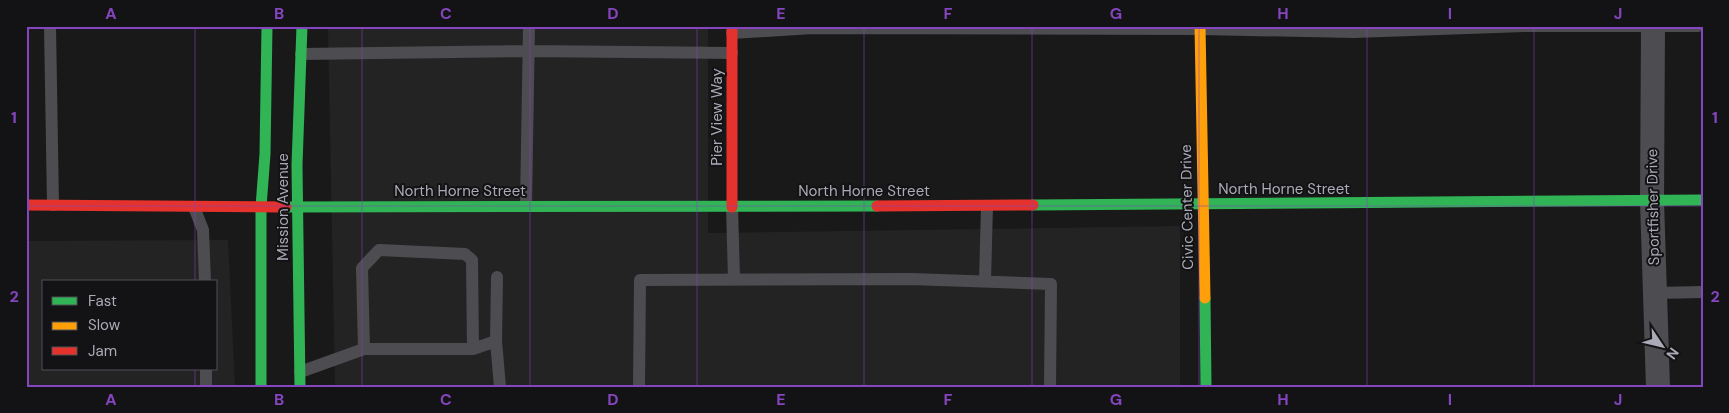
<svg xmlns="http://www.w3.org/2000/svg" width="1729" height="413" viewBox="0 0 1729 413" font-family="'DM Sans',sans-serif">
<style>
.built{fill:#232324;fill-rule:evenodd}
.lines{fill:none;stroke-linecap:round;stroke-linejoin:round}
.lane{stroke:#4d4d51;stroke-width:12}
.street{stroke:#4d4d51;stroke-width:24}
.fast{stroke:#30b455;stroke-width:11}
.slow{stroke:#ff9f0a;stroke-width:11}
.jam{stroke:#e5322d;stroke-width:11}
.grid{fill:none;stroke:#8545be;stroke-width:1;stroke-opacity:0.55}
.labels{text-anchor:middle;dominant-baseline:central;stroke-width:4;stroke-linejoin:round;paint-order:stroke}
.street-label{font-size:15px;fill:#ababb8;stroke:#131315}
.neatline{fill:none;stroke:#8545be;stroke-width:2}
.grid-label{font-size:16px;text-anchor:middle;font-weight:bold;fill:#8545be}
</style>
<rect width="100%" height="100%" fill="#191919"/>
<path class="built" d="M328,26H708V233L1180,226V387H335Z
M228,240L235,387H26V241ZM44,282H216V369H44Z"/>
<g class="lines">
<path class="lane" d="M50,26L53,205
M732,33L813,28L1200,29L1354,32L1524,26H1698
M301,54L530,51L732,53
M526,206L529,26
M194,207L203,230L205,282
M732,207L734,279
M497,277L496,341L500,387
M985,281L987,206
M1655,293L1703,292
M364,349L362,268L379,250L465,254L472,260L473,349
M206,369V387
M300,372L364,349H473L496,341
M639,387L640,280L911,279L1051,284L1050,387"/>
<path class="street" d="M1653,26L1652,201L1658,387"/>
<path class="fast" d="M1033,205L1703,200
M286,207L877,206
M1205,298L1206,387
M261,387V207L265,154L267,26
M300,387L297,165L302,26"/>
<path class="slow" d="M1200,26L1205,298"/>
<path class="jam" d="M732,26V207
M26,205L286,207
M877,206L1033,205"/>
</g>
<path class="grid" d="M195,26V282M362,26V387M530,26V387M697,26V387M864,26V387M1032,26V387M1199,26V387M1367,26V387M1534,26V387M26,206H1703M195,369V387"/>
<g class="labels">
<g class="street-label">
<text transform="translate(717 117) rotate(-90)">Pier View Way</text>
<text x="1284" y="189">North Horne Street</text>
<text x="460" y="191">North Horne Street</text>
<text x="864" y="191">North Horne Street</text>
<text transform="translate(283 207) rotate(-90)">Mission Avenue</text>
<text transform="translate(1187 207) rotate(-91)">Civic Center Drive</text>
<text transform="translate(1653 207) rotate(-91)">Sportfisher Drive</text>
</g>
</g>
<rect width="1729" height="413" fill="none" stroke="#131315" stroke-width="55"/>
<rect x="42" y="280" width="175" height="90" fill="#131315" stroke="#505056"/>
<rect x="52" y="297" width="25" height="8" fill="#30b455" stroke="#505056"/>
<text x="88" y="306" font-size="15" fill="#ababb8">Fast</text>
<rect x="52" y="322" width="25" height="8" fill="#ff9f0a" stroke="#505056"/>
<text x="88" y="330" font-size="15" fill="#ababb8">Slow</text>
<rect x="52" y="347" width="25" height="8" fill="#e5322d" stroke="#505056"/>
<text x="88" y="356" font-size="15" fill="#ababb8">Jam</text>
<g transform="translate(1662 346) rotate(125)" stroke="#131315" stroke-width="4" paint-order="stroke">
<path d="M0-4L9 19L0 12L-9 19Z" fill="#ababb8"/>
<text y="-8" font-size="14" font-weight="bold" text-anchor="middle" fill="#ababb8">N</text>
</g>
<rect x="28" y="28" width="1674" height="358" class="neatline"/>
<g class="grid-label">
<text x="111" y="19">A</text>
<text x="279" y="19">B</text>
<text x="446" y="19">C</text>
<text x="613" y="19">D</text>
<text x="781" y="19">E</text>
<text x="948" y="19">F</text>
<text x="1116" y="19">G</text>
<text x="1283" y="19">H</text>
<text x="1450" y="19">I</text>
<text x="1618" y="19">J</text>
<text x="14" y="123">1</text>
<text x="1715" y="123">1</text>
<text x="14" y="302">2</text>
<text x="1715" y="302">2</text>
<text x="111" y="405">A</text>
<text x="279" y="405">B</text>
<text x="446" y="405">C</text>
<text x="613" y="405">D</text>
<text x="781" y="405">E</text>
<text x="948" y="405">F</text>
<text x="1116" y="405">G</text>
<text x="1283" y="405">H</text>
<text x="1450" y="405">I</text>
<text x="1618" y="405">J</text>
</g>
</svg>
